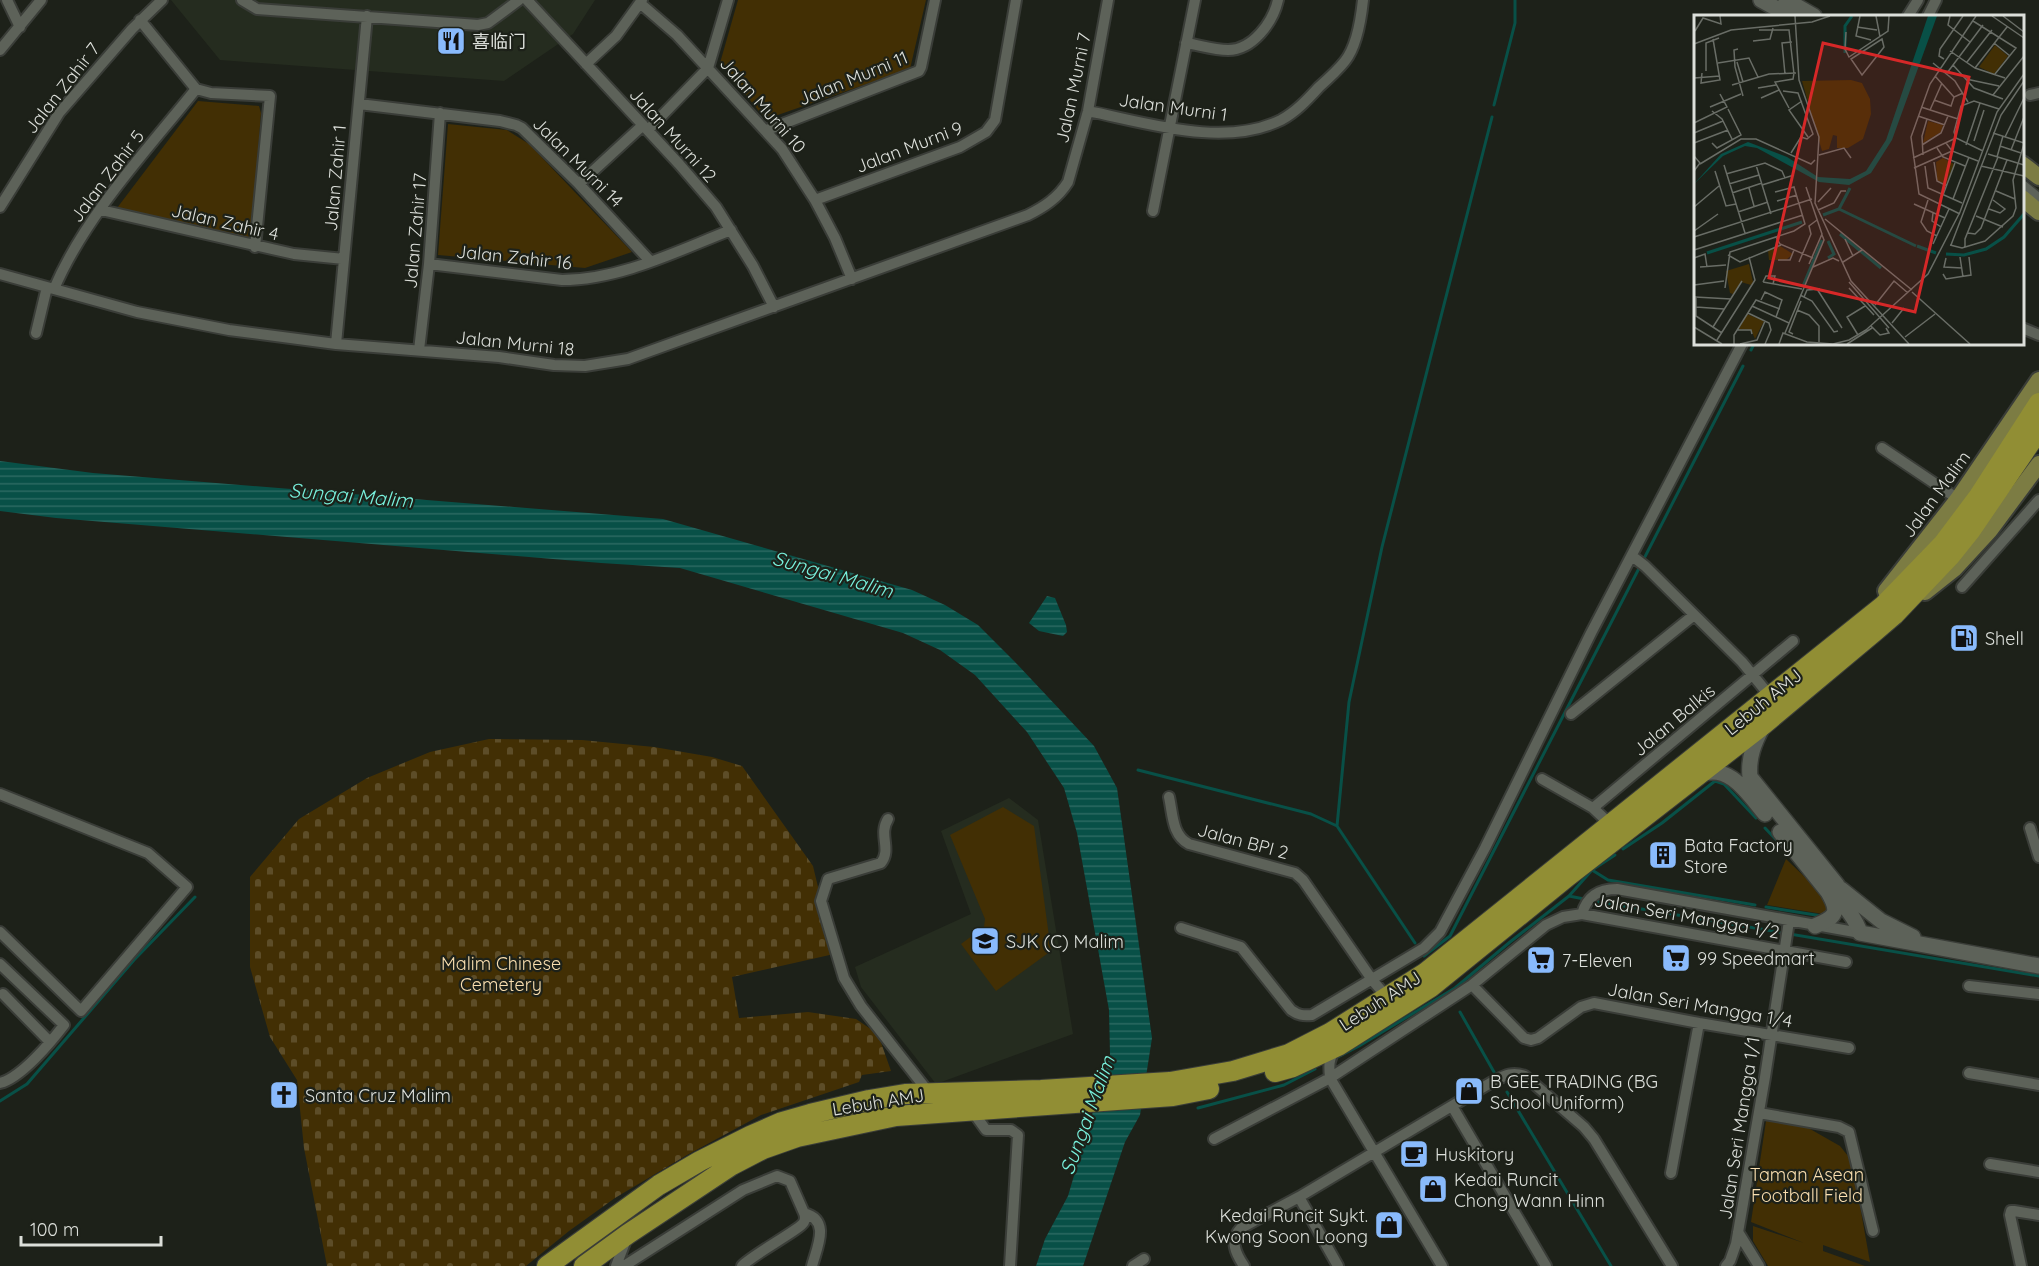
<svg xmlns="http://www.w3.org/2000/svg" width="2039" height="1266" viewBox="0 0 2039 1266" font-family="Quicksand,'Noto Sans SC',sans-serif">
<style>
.built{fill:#252c1f}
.green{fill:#422f04}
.cemetery{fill:url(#cemetery-stones)}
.water{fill:url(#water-rules)}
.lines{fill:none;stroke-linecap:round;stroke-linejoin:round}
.stream{stroke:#085047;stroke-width:3}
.street-casing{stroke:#3a3d38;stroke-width:14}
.secondary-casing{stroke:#3a3d38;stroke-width:18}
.primary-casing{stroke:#3a3d38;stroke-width:20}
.highway-casing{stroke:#3a3d38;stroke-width:22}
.street{stroke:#5d6259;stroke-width:10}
.secondary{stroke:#5d6259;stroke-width:15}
.primary{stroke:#7c7c43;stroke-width:16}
.highway{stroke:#918e34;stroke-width:20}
.labels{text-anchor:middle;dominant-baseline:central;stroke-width:4.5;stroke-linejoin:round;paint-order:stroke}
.poi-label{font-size:18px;fill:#dcdfda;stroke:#1d2119;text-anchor:start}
.street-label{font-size:18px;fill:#dcdfda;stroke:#1d2119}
.park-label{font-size:18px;fill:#f9deaf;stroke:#1d2119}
.water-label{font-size:20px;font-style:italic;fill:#78f1dd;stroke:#1d2119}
.inset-river{fill:none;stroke:#085047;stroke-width:3}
.inset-road{fill:none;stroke:#696d66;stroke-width:1.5}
.view{fill:#d62828;fill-opacity:0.15;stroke:#d62828;stroke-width:3}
.inset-edge{fill:none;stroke:#dcdfda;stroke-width:3}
</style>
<defs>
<pattern id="cemetery-stones" width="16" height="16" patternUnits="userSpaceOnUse" patternTransform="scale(1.5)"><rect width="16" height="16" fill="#422f04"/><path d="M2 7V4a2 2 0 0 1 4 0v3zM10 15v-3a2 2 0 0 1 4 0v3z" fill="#5d4d28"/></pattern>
<pattern id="water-rules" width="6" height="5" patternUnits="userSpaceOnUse" patternTransform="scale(1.5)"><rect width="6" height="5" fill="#085047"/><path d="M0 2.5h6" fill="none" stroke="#2b6961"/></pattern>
</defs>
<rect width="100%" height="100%" fill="#1d2119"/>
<path class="built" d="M171,0H595L573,34L504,81L220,60Z
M1009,798L1038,820L1073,1034L936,1084L861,987L855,967L971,914L941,831Z"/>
<path class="green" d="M738,0H926L910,69L772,117L762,115L720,63Z
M198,101L259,106L261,113L251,239L117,208Z
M448,124L507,130L529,144L632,252L585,268L438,255Z
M1003,807L1034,826L1051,951L996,991L961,944L984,927L985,919L950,835Z
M1786,859L1828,899L1830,910L1823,914L1767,905Z
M1789,1117L1840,1146L1852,1161L1870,1262L1823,1245V1251L1865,1266H1768L1753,1241V1226L1804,1243L1751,1222L1766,1121Z"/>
<path class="cemetery" d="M489,739L582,740L654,747L712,757L742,766L813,866L834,954L732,977L739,1018L808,1012L856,1019L878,1034L891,1071L862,1075L859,1082L761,1115L687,1155L615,1198L569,1231L526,1266H327L304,1148L297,1080L270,1037L250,967V877L299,819L367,778L430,752Z"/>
<path class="water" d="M0,461L93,473L663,519L912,590L945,605L978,625L1015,662L1094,746L1117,788L1152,1038L1140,1115L1125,1142L1083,1266H1036L1045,1239L1068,1196L1110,1054L1109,1010L1077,833L1064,788L1027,732L975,675L940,650L903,633L680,568L601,563L56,518L0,511Z
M1047,596L1055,598L1066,625L1067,632L1063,636L1039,631L1029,623Z"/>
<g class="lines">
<path class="stream" d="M1494,105L1515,23V0
M1751,350L1754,344
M1138,770L1311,814L1337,826L1415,943
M1337,826L1349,702L1382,547L1492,117
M1765,828L1782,846
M1623,849L1662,823L1715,781L1724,784L1756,818
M1592,870L1608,880L1755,905
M1569,896L1584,899
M1594,901L2039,976
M1766,907L1822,916
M1424,956L1450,936L1743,366
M1460,1012L1494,1072
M1338,1057L1359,1046L1455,988L1510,942L1569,896L1592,870L1615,855
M1507,1092L1611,1266
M0,1101L27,1084L134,960L195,897
M1198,1108L1284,1085L1315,1069"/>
<g class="street-casing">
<path id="street" d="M7,0L20,27
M242,0L257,9L478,25L488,23L519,0
M527,0L679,164L716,207L753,266L774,307
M641,4L677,35L782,149L815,200L835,238L852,279
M1908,16L1918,0
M1928,16L1936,0
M140,20L196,89L211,93L270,96L255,247
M1186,43C1199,45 1214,50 1228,50C1253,50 1273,22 1278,0
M0,50L41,0
M586,64L616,36L642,0
M2030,95L2039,93
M359,104L500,121L516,125L522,128L579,184L650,261
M1088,111C1148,123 1224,148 1281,120C1296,112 1308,99 1319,87C1328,79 1338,70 1345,61C1357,46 1361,19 1363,0
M648,130L708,68L728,0
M767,130L919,71L921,67L935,0
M579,184L643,125
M815,200L960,147L986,132L995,120L1016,0
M0,207L59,113L132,29L162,0
M101,210L294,254L344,259
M1153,211L1195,0
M429,264L562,280C620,280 677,251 731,230
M0,274L137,312L229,330L336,344L499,357L554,365L585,366L628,359L1028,215C1044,207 1058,198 1068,182L1088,111L1108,0
M54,289C85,216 147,150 196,89
M2022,328L2039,335
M36,333L47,287
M336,344L367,16
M419,350L429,264L440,113
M1882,448L1958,499
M1632,556L1645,566L1742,662L1770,696
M1962,587L2039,500
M1571,714L1694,615
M1542,779L1593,808
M0,794L148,853L187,887L81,1011L0,932
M1169,797C1173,815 1172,835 1189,844L1295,873L1303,880L1373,981L1387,997
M888,819C878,835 892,849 881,863L828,879L821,901L844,978L861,1006L930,1094
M1610,824L1593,808L1793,641
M2030,828L2039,857
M1582,914C1587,896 1599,889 1617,889L1860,933
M1181,928L1241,947L1291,1010C1298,1015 1303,1016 1312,1015L1424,948L1440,932L1485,848L1591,633L1742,344
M0,964L64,1025C51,1042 21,1078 0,1083
M1472,985L1524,1038L1531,1040L1538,1038L1581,1007L1594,1003L1699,1023L1849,1048
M1969,986L2039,994
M3,994L50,1042
M1336,1049C1328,1058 1329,1067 1330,1078L1442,1266
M1969,1073L2039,1085
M1452,1106L1546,1266
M973,1112L986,1130H1011L1018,1135L1010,1266
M1759,1113L1839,1127L1849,1132L1873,1231
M1214,1139L1330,1078L1472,985L1546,925L1563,917L1582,914L1846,962
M1990,1164L2039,1172
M1671,1173L1699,1023
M1299,1197L1338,1266
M1738,1232L1759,1266
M616,1266L627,1237
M624,1266L743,1190L777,1176L790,1181L804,1213C831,1220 817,1247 812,1266
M742,1266C752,1255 801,1229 804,1222C806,1218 805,1216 804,1213
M1133,1266L1144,1259
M1244,1266C1236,1254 1229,1241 1241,1228L1299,1197L1492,1082C1504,1076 1511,1071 1525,1076L1584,1127L1594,1139L1672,1266
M1726,1266L1730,1261L1736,1244L1765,1077L1789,921
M2021,1266L2010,1215L2011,1211H2014L2039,1215"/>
</g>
<g class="secondary-casing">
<path id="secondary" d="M1761,0L1790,16
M1786,0L1814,16
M2022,188L2039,202
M1763,726C1754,743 1748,758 1750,777L1837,885C1840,890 1840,893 1841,898C1844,909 1856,917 1860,933L2039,966
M1699,775C1729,762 1748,794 1765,814
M1780,832L1828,892L1835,899H1841
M1841,889L1881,921L1913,937
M1815,926C1836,917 1840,913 1828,892"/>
</g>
<g class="primary-casing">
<path id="primary" d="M2022,164L2039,177
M2022,198L2039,212
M1886,591L1958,499L2039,380
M1925,592L1954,569L1990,530L2039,464"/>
</g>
<g class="highway-casing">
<path id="highway" d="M1275,1072L1293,1067L1338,1046L1431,987L1567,877L1764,724L1874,632L1894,615L1951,555L1971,530L2039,430
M547,1266L659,1185L700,1161L750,1136L782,1122L810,1114L869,1100L905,1094L1041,1090L1170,1082L1233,1071L1289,1054L1330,1033L1425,973L1884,605L1943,544L1979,496L2039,403
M584,1266L628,1234L732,1165L763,1149L797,1137L896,1116L1173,1096L1209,1089"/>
</g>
<use href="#street" class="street"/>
<use href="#secondary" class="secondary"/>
<use href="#primary" class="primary"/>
<use href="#highway" class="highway"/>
</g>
<defs>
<g id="restaurant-square" transform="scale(1.5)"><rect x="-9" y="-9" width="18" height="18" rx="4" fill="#89bafc" stroke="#1d2119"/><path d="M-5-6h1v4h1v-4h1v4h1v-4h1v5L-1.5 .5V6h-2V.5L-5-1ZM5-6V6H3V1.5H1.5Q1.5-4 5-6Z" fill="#111"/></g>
<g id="fuel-square" transform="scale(1.5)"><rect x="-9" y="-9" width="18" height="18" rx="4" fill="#89bafc" stroke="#1d2119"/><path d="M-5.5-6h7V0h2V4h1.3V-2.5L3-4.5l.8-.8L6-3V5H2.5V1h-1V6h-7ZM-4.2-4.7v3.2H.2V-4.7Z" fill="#111"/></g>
<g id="building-square" transform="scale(1.5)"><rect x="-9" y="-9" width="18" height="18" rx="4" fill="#89bafc" stroke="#1d2119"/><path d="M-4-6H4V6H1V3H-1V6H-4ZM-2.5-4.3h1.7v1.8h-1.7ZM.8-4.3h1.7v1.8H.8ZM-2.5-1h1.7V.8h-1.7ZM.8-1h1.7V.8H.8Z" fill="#111"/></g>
<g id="school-square" transform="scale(1.5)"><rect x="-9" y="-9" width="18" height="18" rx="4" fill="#89bafc" stroke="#1d2119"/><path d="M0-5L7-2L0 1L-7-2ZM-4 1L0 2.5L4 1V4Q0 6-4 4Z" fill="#111"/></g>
<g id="supermarket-square" transform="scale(1.5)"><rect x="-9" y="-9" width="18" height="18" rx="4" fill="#89bafc" stroke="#1d2119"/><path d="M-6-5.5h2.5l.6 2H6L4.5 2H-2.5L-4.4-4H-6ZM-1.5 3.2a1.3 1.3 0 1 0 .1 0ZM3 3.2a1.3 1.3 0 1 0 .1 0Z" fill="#111"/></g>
<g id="shop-square" transform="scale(1.5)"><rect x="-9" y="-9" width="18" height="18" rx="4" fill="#89bafc" stroke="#1d2119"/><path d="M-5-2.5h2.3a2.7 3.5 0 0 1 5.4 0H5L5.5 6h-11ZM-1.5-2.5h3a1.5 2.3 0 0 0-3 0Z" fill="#111"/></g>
<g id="church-square" transform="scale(1.5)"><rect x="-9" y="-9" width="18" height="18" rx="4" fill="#89bafc" stroke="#1d2119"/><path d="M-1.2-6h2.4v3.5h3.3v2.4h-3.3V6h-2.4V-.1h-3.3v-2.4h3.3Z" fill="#111"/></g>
<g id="cafe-square" transform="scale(1.5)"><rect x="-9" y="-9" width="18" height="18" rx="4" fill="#89bafc" stroke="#1d2119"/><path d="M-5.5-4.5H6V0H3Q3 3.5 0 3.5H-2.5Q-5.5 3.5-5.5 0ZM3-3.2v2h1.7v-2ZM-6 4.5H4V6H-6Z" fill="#111"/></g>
</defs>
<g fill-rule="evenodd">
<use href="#restaurant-square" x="451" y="41"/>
<use href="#fuel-square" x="1964" y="638"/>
<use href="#building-square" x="1663" y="855"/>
<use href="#school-square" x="985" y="941"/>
<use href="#supermarket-square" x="1676" y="958"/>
<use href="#supermarket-square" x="1541" y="960"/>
<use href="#shop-square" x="1469" y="1091"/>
<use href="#church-square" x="284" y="1095"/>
<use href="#cafe-square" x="1414" y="1154"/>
<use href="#shop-square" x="1433" y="1189"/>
<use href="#shop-square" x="1389" y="1225"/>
</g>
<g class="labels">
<g class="poi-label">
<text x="472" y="41">喜临门</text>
<text x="1985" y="638">Shell</text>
<text x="1684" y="845">Bata Factory<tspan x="1684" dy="21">Store</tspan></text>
<text x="1006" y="941">SJK (C) Malim</text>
<text x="1697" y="958">99 Speedmart</text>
<text x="1562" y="960">7-Eleven</text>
<text x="1490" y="1081">B GEE TRADING (BG<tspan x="1490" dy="21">School Uniform)</tspan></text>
<text x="305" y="1095">Santa Cruz Malim</text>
<text x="1435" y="1154">Huskitory</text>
<text x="1454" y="1179">Kedai Runcit<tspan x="1454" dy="21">Chong Wann Hinn</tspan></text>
<text x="1368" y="1215" text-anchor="end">Kedai Runcit Sykt.<tspan x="1368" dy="21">Kwong Soon Loong</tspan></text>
</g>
<g class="street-label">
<text transform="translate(853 78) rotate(-22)">Jalan Murni 11</text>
<text transform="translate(62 88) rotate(-52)">Jalan Zahir 7</text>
<text transform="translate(1073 88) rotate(-78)">Jalan Murni 7</text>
<text transform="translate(763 105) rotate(49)">Jalan Murni 10</text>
<text transform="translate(1173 107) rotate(8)">Jalan Murni 1</text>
<text transform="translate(673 135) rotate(48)">Jalan Murni 12</text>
<text transform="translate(909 147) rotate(-21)">Jalan Murni 9</text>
<text transform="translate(578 162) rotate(45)">Jalan Murni 14</text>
<text transform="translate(107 176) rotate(-53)">Jalan Zahir 5</text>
<text transform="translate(335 178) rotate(-85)">Jalan Zahir 1</text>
<text transform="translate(225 222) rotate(13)">Jalan Zahir 4</text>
<text transform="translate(415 231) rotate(-85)">Jalan Zahir 17</text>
<text transform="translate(514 257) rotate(6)">Jalan Zahir 16</text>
<text transform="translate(515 343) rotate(6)">Jalan Murni 18</text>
<text transform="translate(1936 494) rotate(-54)">Jalan Malim</text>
<text transform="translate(1763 702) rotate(-39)">Lebuh AMJ</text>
<text transform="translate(1674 720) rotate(-40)">Jalan Balkis</text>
<text transform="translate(1243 841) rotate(15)">Jalan BPI 2</text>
<text transform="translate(1687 916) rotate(10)">Jalan Seri Mangga 1/2</text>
<text transform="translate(1380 1001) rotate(-33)">Lebuh AMJ</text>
<text transform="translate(1700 1005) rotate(10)">Jalan Seri Mangga 1/4</text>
<text transform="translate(878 1102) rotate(-9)">Lebuh AMJ</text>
<text transform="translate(1739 1128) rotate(-81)">Jalan Seri Mangga 1/1</text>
</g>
<g class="park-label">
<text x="501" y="963">Malim Chinese<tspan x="501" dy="21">Cemetery</tspan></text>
<text x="1807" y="1174">Taman Asean<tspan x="1807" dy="21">Football Field</tspan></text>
</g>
<g class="water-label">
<text transform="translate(351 495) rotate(5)">Sungai Malim</text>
<text transform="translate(833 574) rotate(16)">Sungai Malim</text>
<text transform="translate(1087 1115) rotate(-70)">Sungai Malim</text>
</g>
</g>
<g transform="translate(1694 15)">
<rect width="330" height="330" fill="#1d2119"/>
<path d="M301,30L314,41L300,59L285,52ZM234,106L249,110L247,117L229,128ZM249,143L260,149L252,170L243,165L242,147ZM86,231L99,239L92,245H75L74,235ZM55,249L59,267L57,270L47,267L39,279L36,278L32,256ZM53,299L70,306L61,324L57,315L45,314Z" fill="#422f04"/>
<path d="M157,65L168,68L176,84L177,99L169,124L154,133H143V121L139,120L135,134L128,136L108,66Z" fill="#422f04"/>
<path d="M234,1H243L198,125L177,158L155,170L125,167L63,133L51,131L29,141L0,169L27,139L54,127L93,142L124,162L156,164L172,156L192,125Z" fill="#085047"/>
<path class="inset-river" d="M151,38V11L158,1M145,194L222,231M129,200L145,194L156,173M146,219L187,253M134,226L140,239L134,243M223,231L242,238M13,238L108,207M252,239L270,240L292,234L310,222L330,199M109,271L128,225"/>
<path class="inset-road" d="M101,1L105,65L125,122L121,188L157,266L215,329M166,1L162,21L177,25M182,1L186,22M256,1L254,10L276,27M298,1L330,23M309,1L330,17M279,6L322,33L301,59M163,12L183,15M65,15H95L100,59M1,16L9,3L27,9L26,1M152,17L151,34L155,42L194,16L195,1M188,24L190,32L168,60L157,44ZM59,26L76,24L79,13M300,28L316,41M0,29L37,15L118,7L136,1M44,34L40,35L41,52L49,81M256,36L281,53L311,63M250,44L245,41L246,34L269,1M43,47L49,67M273,47L298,15M24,48L55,43L64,62M239,48L261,66L274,87M259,50L280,73L309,84M281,53L313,12M12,56V28L25,23M8,58L7,68L26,65L19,24M253,58L289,10M91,59L88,28L98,27M241,61L260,82M0,63L26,61M272,64L305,71M38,70L75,59L102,58M64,73L82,70M89,76L104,78L119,119L113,124L107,122L97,138M299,80L330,41M67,83L85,75M240,85L257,91L260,82L269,78M108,86L95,95L114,122M16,92L47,79M227,92L264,104M95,93L81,67L99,64L100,58M236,95L248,68M18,96L28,104L38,124M224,101L251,110M0,108L33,92L26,79M0,118L29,106M299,118L330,128M311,122L330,83M280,126L290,95M0,128L34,115M18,128L23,133L47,120L34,94M252,128L258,136L284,146M228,130L247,118L254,101M272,130L286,88M306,131L327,138M243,133L249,142L271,151M317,135L330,102M289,136L262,123L260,117L267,91L280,86L305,94M294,139L330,150M125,140L150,133L157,143M229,140L228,121L233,104M0,141L6,148L0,156M303,142L309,121M219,143L262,123M240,147L243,166L253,171M6,149L47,124H62L117,149L121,145M30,150L51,218M62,150L77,199M231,151L234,173L268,188M287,151L330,161M220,153L258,136M21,156L32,191L42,189M32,159L71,148L88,156L91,163M35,169L65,160M68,170L100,160M112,172L128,219L115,249M55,173L60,191M302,176L321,184M38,178L68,168M249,180L261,148M259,184L275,142M234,185L227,207L233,216L243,221M83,186L103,180M124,187L137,173M220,189L251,203M0,192L25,171M295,194L306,198L311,194L299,185M124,195L140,188L147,176H152M44,197L74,187M239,198L238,206L247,212M266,199L225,179L217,122L236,69L282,1M282,201L309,212M131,204L218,275M0,216L24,199M274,218L281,219L287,213L313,145M0,222L118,184M82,222L86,229L119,243M151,224L159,241M239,229L255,194M256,230L268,233L291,226L319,201L322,193L319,165L330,129M257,230L307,100L330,66M271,232V224L304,142M0,235L109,200M34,240L46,247L87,230M266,242L269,262M0,243L11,239L13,252M252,243L250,252L268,253M84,245H96L100,235M105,247L117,219L115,211L123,205M149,247L168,235M6,252L32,250M119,252L139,243L145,246M249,259L252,264L277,260L275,242M69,267L108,274M69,267L72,261H81L79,269M155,267L195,313M0,270L30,266M31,273L36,237L100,216L111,209L100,172L81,177M155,273L180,300M123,274L148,313M218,277L276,329M106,280L118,286L140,317L144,316M1,282L37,284M2,282V301L28,318M110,282L113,275L126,274M67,285L71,277L88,285L82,302M181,290L200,266L214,278M58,291L95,308M2,292L30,294M103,295L115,300L125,311V327M54,298L75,308L77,315L71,329M198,308L210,293M177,311L186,320L195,318L192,313M0,312L28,329M19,312L48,266M43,315H57L58,319M91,318L130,225L128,220M99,319L95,317L107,286M164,320L153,302L171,291M211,322L241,299M23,325L61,265L55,242M40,329V320L62,285L86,294M46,329L63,325L71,306M85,329L89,318L113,327L139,329L155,325L172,315L234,259L266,197L303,97L330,59M153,329L178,313"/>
<path class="view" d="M129,28L275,62L221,297L75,263Z"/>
<rect width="330" height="330" class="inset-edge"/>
</g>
<path d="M21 1236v9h140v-9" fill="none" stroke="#dcdfda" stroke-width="3"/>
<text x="30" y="1236" font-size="18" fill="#dcdfda" stroke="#1d2119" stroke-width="4.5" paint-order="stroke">100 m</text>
</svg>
